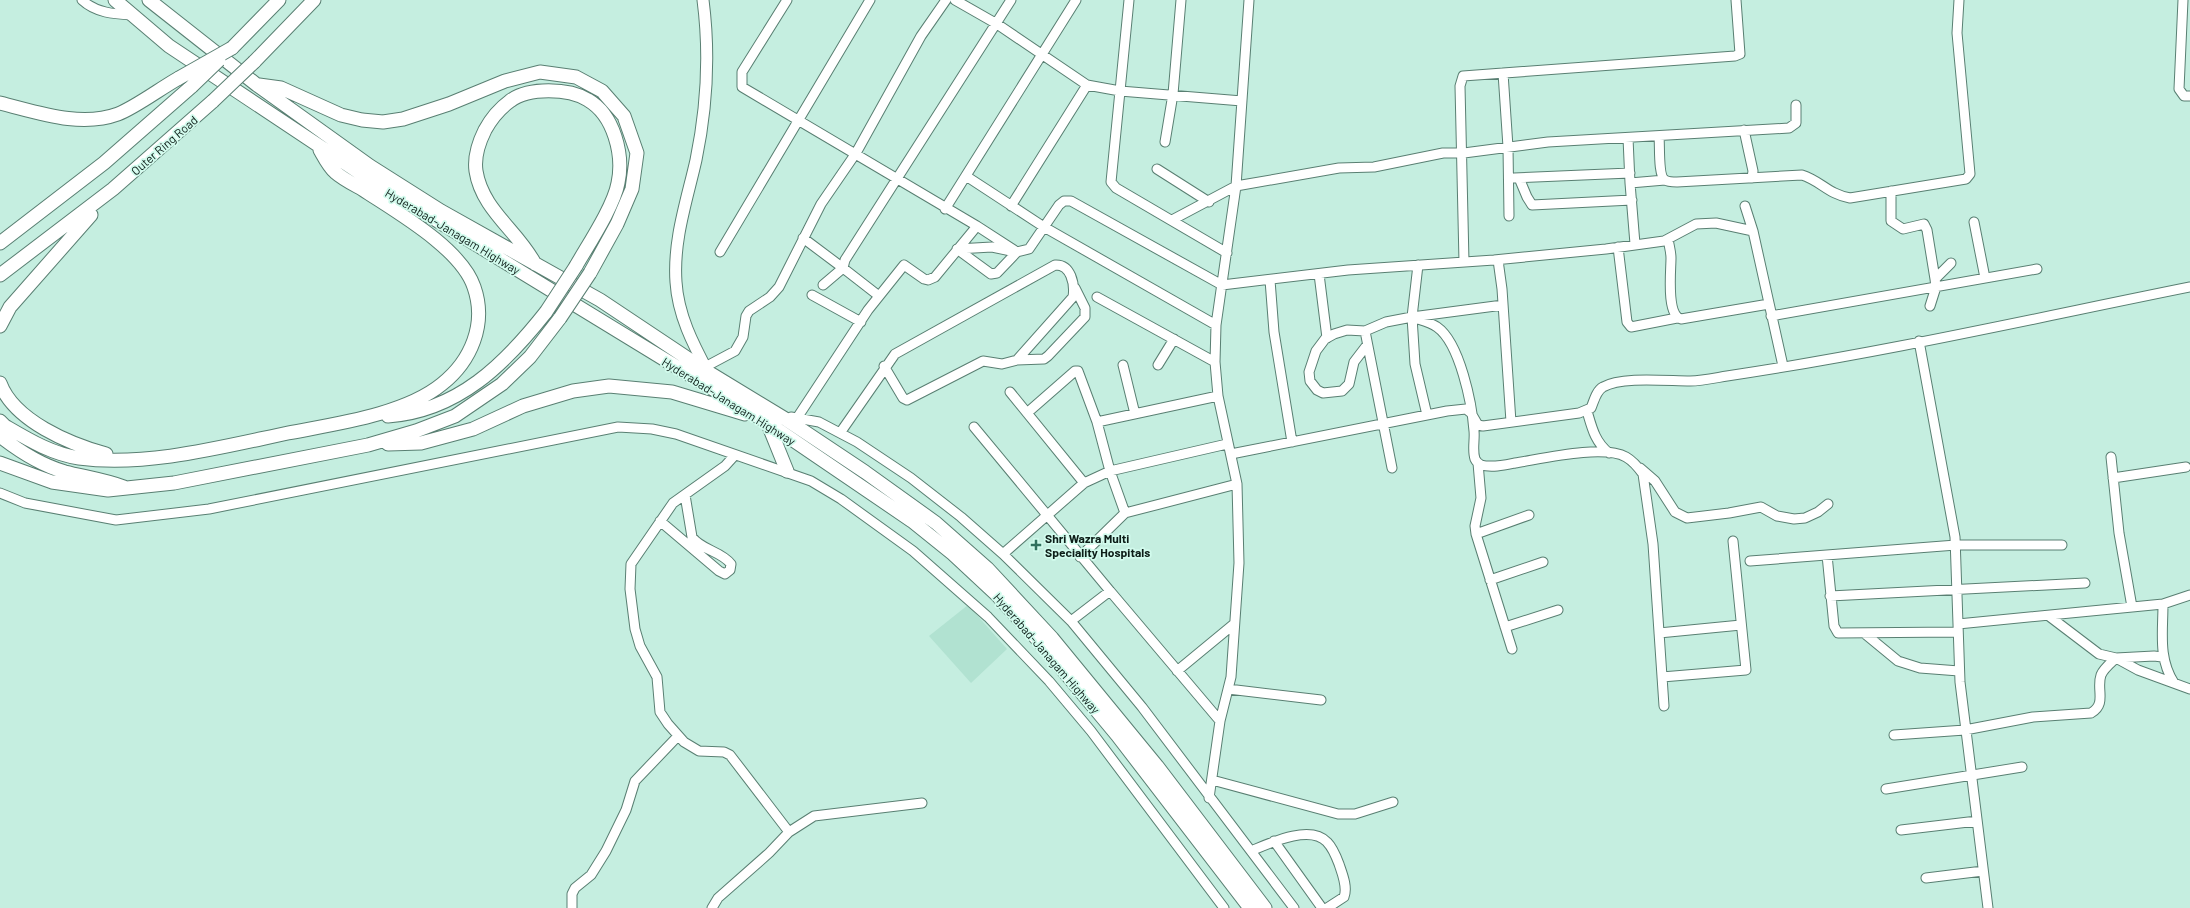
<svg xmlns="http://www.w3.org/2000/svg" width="2190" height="908" viewBox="0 0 2190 908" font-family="Barlow,sans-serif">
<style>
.built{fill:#b1e2d1}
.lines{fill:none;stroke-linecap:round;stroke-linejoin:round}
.minor-casing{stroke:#597f72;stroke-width:11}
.major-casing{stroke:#597f72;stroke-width:13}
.highway-casing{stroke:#597f72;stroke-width:15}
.minor{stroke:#fff;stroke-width:9}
.major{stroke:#fff;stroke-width:11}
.highway{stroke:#fff;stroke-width:13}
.highway-bridge-casing{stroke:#597f72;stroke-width:15;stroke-linecap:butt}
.highway-bridge{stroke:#fff;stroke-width:13}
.poi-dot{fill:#31705e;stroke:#d2fbed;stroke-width:1.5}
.labels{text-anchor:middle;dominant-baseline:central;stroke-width:3.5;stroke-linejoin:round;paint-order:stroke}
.street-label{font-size:12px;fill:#0d1d18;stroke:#d2fbed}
.poi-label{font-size:12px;font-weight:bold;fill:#0d1d18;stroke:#d2fbed;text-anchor:start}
</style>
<rect width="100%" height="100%" fill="#c5eee0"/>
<path class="built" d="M968,605L1007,649L971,683L929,636Z"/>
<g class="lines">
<g class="minor-casing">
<path id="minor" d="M82,0C96,13 114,14 132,15
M787,0L742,72V87L977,226
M955,0L997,24L1087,85L1120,91L1242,101
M1129,0L1111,182L1116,188L1227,253
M2183,0L2179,89L2184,96H2190
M1503,73L1508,147L1509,216
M1744,130L1753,171L1752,178
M1659,137C1660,145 1658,176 1665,180C1668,182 1674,182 1677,182L1802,175C1821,181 1828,194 1850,198L1966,179L1970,174L1957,33L1959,0
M1628,138L1630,183L1665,180
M1165,142L1173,94L1181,0
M1157,169L1209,202
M966,176L1044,227L1216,325
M1514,178L1630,173
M1519,178L1527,197L1532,205L1632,200
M1630,183L1635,244
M1891,191V221L1903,229L1924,224L1927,230L1935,279L1936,287L1930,306
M1011,206L1087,85
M1745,206L1753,231L1783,366
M945,209L1076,0
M1172,220L1236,186L1339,168L1374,167L1443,153H1464L1548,142L1789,128L1796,123V105
M1974,222L1985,278
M803,238L843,268L823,285
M1668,239C1669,245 1671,252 1671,258C1671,271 1666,315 1681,319L1769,304
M1618,247L1627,322L1631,327L1677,318
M957,249L991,274L997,273L1017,252
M957,249L992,247L1011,251
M720,252L870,0
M1498,260L1502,289L1511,422
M1464,262L1460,86L1463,76L1735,56L1740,54L1736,0
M1418,265L1412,317L1415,364L1427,415
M1319,274L1327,338
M1935,279L1951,263
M1270,280L1274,332L1292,442
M812,295L861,322
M879,296L843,268L845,260L1011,0
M1097,297L1215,362
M1771,316L2037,269
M1412,317C1420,320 1430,322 1437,327C1460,343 1472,404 1474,431C1475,440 1472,450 1475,459C1476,461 1479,464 1481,465C1492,468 1505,465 1515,463C1541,459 1603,444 1626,457C1633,461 1638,467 1643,474L1653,544L1664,706
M1365,331L1392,468
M1919,341L1955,537L1960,682L1988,908
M1367,345L1354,362L1349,384L1342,391L1323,393L1317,390L1310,381L1309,372L1316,351L1325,339L1334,334L1347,330L1365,331L1386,322L1412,317L1503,305
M1017,360L1044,359L1048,356L1085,317V308L1075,288
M1123,365L1135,414
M1158,365L1174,339
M705,367L735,351L743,337L746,316L749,311L770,297L779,287L821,204L856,153L921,36L946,0
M1010,392L1084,483
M1218,396L1097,422L1110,471L1125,513L1237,484
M1587,411C1592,428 1595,442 1609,453
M1027,413L1075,371H1078L1097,422
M791,417L819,422L857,442L911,478L961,517L1003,554L1071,621L1142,707L1294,908
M797,418L868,310L904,265L924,279L928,280L935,277L977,226L1017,252L1029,249L1059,205L1064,201H1071L1222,285L1348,270L1494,260L1606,249L1664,241L1696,224L1716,223L1753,231
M974,427L1110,591
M840,433L895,354L1055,265C1071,264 1075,284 1073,297L1017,360L1002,364L983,361L907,400L903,398L884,366
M1231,454L1447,411L1466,409L1471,413L1478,425L1483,426L1579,413L1591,408C1594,401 1596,391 1603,387C1621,376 1668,381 1690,381C1702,381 1715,378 1727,376C1882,353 2036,318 2190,287
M735,455L725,466L673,503L631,564L630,589L635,629L640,646L657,677L660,712L668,724L684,742L699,751L724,752L730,755L789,832
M2111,457L2119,533L2132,607
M1478,463L1481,498L1475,526L1476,534L1512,649
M1640,468L1655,481L1675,512L1687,518L1729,513L1761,507L1777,516L1794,519L1805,518L1818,512L1828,504
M2113,478L2186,467
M0,493L25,503L116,520L209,509L618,427L652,429L676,434L811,481L841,499L913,551L988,617L1049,681L1091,731L1224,908
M660,521L719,571L725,574L730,570L731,564C721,551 701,550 692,537L685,495
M1476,534L1529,515
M1003,554L1084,483L1110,471L1227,444
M1827,555L1834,626L1838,633L1958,632
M1080,557L1125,513
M1750,561L1956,545H2062
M1490,580L1543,562
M1830,596L2085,583
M2163,604C2163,632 2158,658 2174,683
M2049,616L2099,654L2116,658L2138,670L2190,689
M1071,621L1110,591L1220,721
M1958,624L2163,604L2190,595
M1505,627L1558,610
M1659,633L1741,625
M1864,633L1898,661L1920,668L1959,671
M1177,671L1234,624
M1662,677L1746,670L1733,541
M1228,689L1321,700
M1894,735L1965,730L2033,717L2091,713C2107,704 2096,689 2101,675C2104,668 2111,663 2116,658L2154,656L2162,657
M1212,780L1338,814H1355L1393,802
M1886,789L2022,767
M1209,798L1220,721L1231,677L1239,563L1237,484L1218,396L1215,362L1216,325L1236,186L1249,0
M1901,830L1977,821
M1274,841L1322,908
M1251,851C1270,843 1310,824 1327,842C1333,848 1336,856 1339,864C1342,873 1348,887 1344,897L1327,908
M1926,878L1983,871
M572,908V894L575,888L591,875L606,851L626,810L635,781L678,736
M712,908L718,898L769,853L789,832L814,816L922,803"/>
</g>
<g class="major-casing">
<path id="major" d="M703,0C710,54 707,107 696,160C687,200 673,240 676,282C678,315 693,344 708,372"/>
</g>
<g class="highway-casing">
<path id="highway" d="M115,0L169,46L369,179L762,419L912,521L953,554L997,595L1038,640L1117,735L1250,908
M149,0L257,85L370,166L441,211L600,300L708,372L787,420L865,472L936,523L987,568L1052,638L1157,766L1265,908
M232,48L279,0
M254,62L314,0
M259,85L281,88L341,115L362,120L383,122L403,119L449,104L505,81L540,72L576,77L602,91L624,116L637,153L632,189L617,224L590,273
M0,103C37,112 80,128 118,114C136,107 161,88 179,78
M0,243L104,163L192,86
M535,264C518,231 482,210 476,171C474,157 479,142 485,130C491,119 499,109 510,101C528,87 569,88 588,100C614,115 624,155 618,183C614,206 588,245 576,266
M0,275L113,189L213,101
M0,326L10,307L91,215
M0,383C14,421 70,444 106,454
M388,416C458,411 505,364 546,312
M0,421L5,426C29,440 52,454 79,458C146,467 222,447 288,433C334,424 404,415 442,384C471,361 487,324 474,287C461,248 395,211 362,189C353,184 343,179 335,172C329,167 324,157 320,150
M768,424L787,471
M0,436C19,451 41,465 65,472C85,477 105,480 124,487
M388,444L421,443L473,429L523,406L573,391L609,386L672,392L745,414
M0,463L52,482L108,490L174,483L368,445L416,431L455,416L502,384L530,357L560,318"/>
</g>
<use href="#minor" class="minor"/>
<use href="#major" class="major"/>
<use href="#highway" class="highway"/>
<g class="highway-bridge-casing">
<path id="highway-bridge" d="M179,78L232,48
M192,86L219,60
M213,101L254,62
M546,312L576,266
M560,318L590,273"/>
</g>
<use href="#highway-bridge" class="highway-bridge"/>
</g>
<path class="poi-dot" d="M1034 539h4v4h4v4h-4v4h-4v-4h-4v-4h4z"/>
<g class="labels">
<g class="street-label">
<text transform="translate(164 145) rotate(-41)">Outer Ring Road</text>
<text transform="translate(453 231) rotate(31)">Hyderabad-Janagam Highway</text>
<text transform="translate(729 401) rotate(32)">Hyderabad-Janagam Highway</text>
<text transform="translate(1047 653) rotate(49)">Hyderabad-Janagam Highway</text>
</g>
<g class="poi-label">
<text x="1045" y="538">Shri Wazra Multi<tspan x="1045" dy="14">Speciality Hospitals</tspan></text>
</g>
</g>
</svg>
